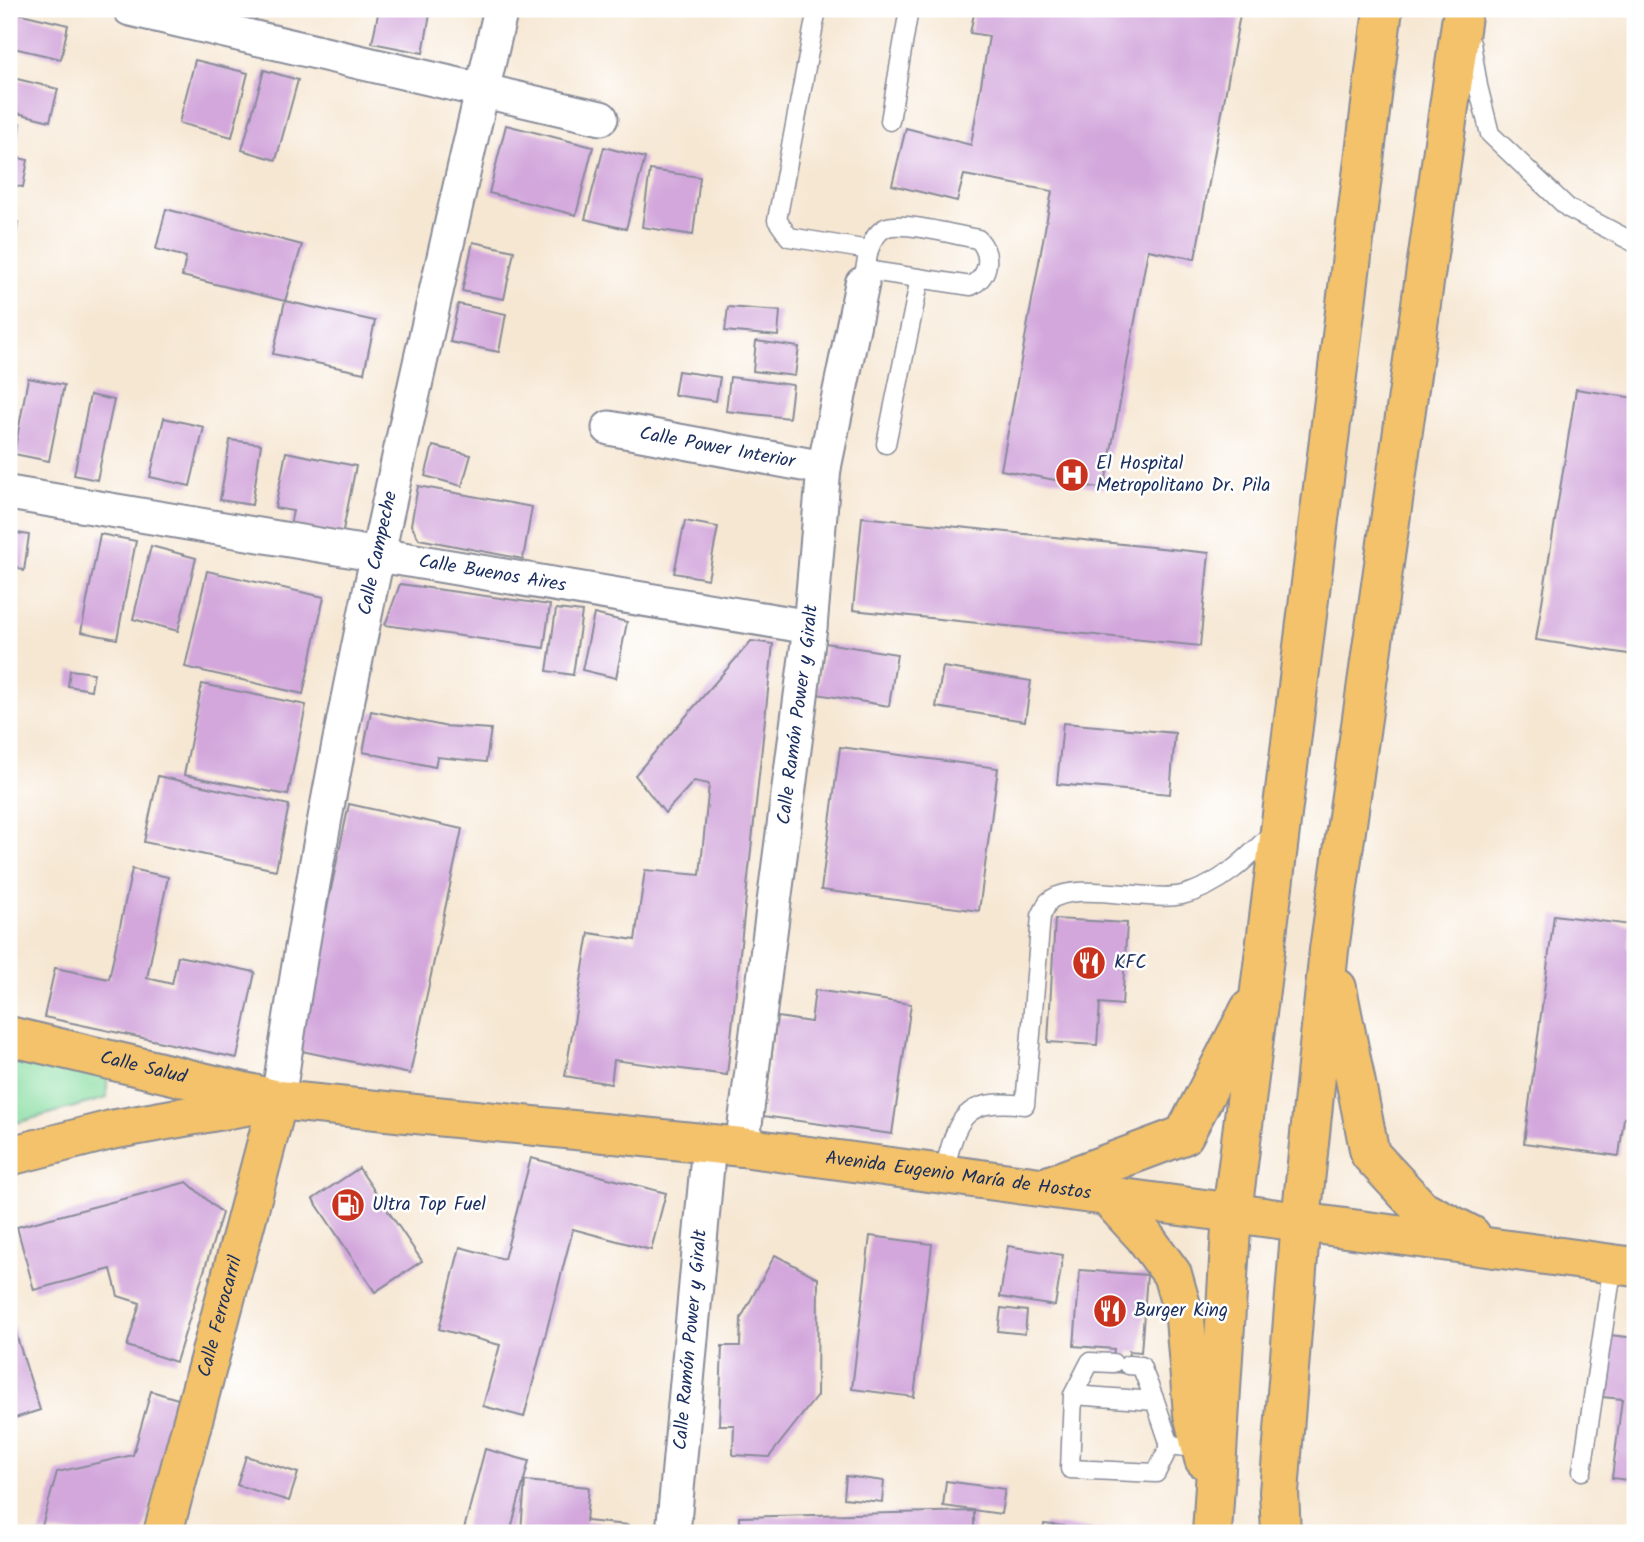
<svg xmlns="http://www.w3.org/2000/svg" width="1644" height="1542" viewBox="0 0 1644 1542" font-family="Kalam,sans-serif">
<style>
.green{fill:#85dc9f;stroke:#50867e;stroke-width:2}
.building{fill:#d3a7dc}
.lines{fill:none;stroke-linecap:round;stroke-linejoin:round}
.service-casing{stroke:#888b98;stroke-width:21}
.minor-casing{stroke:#888b98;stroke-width:37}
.primary-casing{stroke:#888b98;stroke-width:42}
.service{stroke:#fff;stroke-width:18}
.minor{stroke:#fff;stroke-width:33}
.primary{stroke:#f3c26a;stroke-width:38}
.labels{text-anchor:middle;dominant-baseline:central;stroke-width:5;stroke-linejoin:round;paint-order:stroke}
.street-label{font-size:19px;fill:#1b2f5e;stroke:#fff}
.poi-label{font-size:19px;fill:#1b2f5e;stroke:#fff;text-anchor:start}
</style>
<rect width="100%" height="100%" fill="#fff"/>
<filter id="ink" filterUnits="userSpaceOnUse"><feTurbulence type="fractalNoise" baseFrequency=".0143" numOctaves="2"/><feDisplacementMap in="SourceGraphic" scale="14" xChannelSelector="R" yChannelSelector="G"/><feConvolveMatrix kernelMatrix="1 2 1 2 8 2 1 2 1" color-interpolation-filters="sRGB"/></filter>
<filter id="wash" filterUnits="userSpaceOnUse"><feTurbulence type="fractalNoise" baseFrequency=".00686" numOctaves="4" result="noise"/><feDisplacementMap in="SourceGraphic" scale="28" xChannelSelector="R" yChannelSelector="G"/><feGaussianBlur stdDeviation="1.57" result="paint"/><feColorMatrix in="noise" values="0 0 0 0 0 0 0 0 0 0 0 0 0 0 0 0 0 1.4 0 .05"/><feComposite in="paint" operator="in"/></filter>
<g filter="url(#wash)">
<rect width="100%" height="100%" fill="#f6e7d3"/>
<path class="green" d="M9,1055L107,1075V1098L9,1125Z"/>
<g id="blocks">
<path class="building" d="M379,9H431L423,53L372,43Z
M975,9H1241L1195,259L1148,250L1104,489L1001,470L1052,191L964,175L957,201L892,185L906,128L971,145L989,36L970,33Z
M9,11L68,25L61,59L9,47Z
M195,60L248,73L232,137L179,123Z
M264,70L298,80L276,160L242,150Z
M9,77L58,89L50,121L9,111Z
M9,122L20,123L17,149L9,148Z
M506,125L593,147L576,215L489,193Z
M604,147L645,158L626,229L585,219Z
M9,156L28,160L23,187L9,185Z
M650,170L700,177L693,235L642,227Z
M166,209L302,245L285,301L182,276L186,257L156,249Z
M9,220L18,222L14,250L9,249Z
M473,242L514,251L504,299L462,291Z
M285,301L375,321L364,373L273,354Z
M458,304L506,314L499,352L450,342Z
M728,307L780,311L778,336L725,331Z
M756,341L799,347L795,376L753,371Z
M678,371L720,377L716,401L674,395Z
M730,377L793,385L789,418L726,411Z
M28,378L64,385L49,461L14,454Z
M1576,389L1635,398V655L1536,640Z
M90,395L114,400L97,480L74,475Z
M164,418L204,427L190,486L150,477Z
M230,440L261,444L252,505L220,500Z
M433,446L471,455L462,486L425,476Z
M286,452L356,466L342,535L290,525L293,511L275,508Z
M418,486L532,507L523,559L419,539L411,525Z
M862,517L1209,553L1200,646L853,610Z
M685,521L718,527L708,579L674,573Z
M12,532L29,535L24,571L9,562Z
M100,534L136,541L117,639L81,632Z
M151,546L196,558L178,631L133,619Z
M207,571L324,597L303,694L185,667Z
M400,584L550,605L544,648L385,625Z
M556,609L582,612L573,675L547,671Z
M594,614L627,622L616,678L582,670Z
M751,641L773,644L727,1075L614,1060L611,1084L565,1076L589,933L635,940L645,870L700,875L709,784L694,781L665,813L635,775Z
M825,643L897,654L889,706L817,694Z
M943,667L1031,681L1025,721L936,707Z
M70,670L94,673L91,690L68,686Z
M202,684L306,705L288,795L184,775Z
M371,711L443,726L491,729L486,762L437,757L435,767L363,752Z
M1063,723L1175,733L1170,794L1057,784Z
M840,747L998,768L979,911L821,890Z
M158,776L289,805L276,870L144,842Z
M349,804L462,829L410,1074L297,1050Z
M132,869L168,877L147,978L172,984L178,956L255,972L237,1058L44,1017L55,968L109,979Z
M1554,915L1631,925L1628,948L1635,949V1120L1624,1118L1619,1156L1524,1143Z
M1055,919L1127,923L1122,1005L1100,1003L1097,1045L1048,1042Z
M815,990L911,1004L892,1134L763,1116L777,1017L811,1022Z
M531,1158L666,1193L651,1250L573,1229L524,1417L483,1406L500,1345L439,1329L460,1247L504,1259Z
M359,1168L422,1261L375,1292L313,1199Z
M187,1182L222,1213L176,1362L127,1346L140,1303L118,1296L111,1269L34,1290L17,1227Z
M870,1236L932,1244L914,1397L852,1389Z
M1008,1246L1063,1255L1055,1306L1000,1297Z
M775,1255L818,1278L817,1396L769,1457L733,1455L734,1425H719L722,1346H740L741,1318Z
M1080,1270L1147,1275L1141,1352L1129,1351L1128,1373L1112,1372L1114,1349L1074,1346Z
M1001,1308L1027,1311L1025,1334L998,1331Z
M9,1312L40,1410L9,1420Z
M1610,1335L1635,1338V1481L1612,1478L1622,1399L1603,1397Z
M151,1391L181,1400L143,1533H40L57,1472L133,1455Z
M485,1449L529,1461L510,1533H463Z
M246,1456L298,1473L289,1501L237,1485Z
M846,1476L884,1481L882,1502L844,1498Z
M525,1481L589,1487L586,1521L628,1525L627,1533L521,1531Z
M946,1481L1005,1489L1001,1514L943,1506Z
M974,1511V1533H739V1517Z
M1044,1524L1114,1531V1533H1043Z"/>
</g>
</g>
<g filter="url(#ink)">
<use href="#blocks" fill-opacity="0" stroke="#888b98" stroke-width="2"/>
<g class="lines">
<g class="service-casing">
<path id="service" d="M817,9L777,220L789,237L869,250L862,284
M1471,43L1478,86L1490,134L1568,208L1635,243
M890,121L909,9
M865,270L971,286C989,276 993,255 978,239C958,236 902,220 885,228C876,233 872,241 869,250
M886,444L920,278
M943,1175C957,1120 961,1097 1025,1105L1041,916L1048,902C1074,879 1147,903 1182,895C1220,886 1248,858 1274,831
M1128,1365L1141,1366L1155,1401
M1073,1395L1090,1362L1113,1363
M1170,1445L1156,1473L1070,1469L1073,1395L1155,1401L1170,1445L1202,1449
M1582,1471L1613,1264"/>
</g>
<g class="minor-casing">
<g id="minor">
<path d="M130,9L601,118"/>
<path id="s1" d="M609,428L824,468"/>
<path id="s2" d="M9,493L810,627"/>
<path id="s3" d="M278,1100C331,733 418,370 501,9"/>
<path id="s4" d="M742,1147L810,627L824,468L862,284"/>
<path id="s5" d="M673,1533L709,1144"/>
</g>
</g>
<g class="primary-casing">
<g id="primary">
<path d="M1337,988L1370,1154L1421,1209L1471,1235"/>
<path id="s6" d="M9,1036L278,1100L742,1147L1635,1267"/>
<path d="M9,1156L111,1130L262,1103"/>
<path d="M1045,1187L1184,1135L1250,1009"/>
<path d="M1108,1197L1144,1236L1172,1274L1185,1319L1193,1414L1204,1459"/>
<path id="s7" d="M163,1533L278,1100"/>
<path d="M1212,1533L1232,1213L1383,9"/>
<path d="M1281,1533L1279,1492L1301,1221L1329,950L1463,9"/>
</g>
</g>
<use href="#service" class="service"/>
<use href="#minor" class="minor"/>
<use href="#primary" class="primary"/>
</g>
</g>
<defs>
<g id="hospital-disc" transform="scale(1.75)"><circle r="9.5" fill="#c8321e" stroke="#fff"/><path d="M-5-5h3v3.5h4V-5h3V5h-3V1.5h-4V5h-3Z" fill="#fff"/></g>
<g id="restaurant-disc" transform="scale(1.75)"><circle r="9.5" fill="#c8321e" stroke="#fff"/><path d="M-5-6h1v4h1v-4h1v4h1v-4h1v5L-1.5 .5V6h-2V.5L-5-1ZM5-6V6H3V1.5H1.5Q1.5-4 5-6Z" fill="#fff"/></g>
<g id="fuel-disc" transform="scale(1.75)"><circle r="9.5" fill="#c8321e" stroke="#fff"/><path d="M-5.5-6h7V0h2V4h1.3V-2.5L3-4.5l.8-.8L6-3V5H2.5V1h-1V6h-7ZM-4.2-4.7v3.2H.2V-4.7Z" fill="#fff"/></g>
</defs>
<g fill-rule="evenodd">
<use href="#hospital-disc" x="1072" y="475"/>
<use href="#restaurant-disc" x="1089" y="963"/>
<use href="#fuel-disc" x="348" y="1205"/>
<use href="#restaurant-disc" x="1110" y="1311"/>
</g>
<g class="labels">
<g class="street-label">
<text stroke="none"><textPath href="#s1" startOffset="110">Calle Power Interior</textPath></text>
<text stroke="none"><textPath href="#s3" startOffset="556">Calle Campeche</textPath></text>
<text stroke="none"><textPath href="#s2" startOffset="490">Calle Buenos Aires</textPath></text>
<text stroke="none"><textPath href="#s4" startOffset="436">Calle Ramón Power y Giralt</textPath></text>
<text stroke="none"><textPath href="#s6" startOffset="138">Calle Salud</textPath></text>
<text stroke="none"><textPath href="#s6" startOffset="961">Avenida Eugenio María de Hostos</textPath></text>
<text stroke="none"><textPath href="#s7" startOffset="224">Calle Ferrocarril</textPath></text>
<text stroke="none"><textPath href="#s5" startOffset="194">Calle Ramón Power y Giralt</textPath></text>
</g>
<g class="poi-label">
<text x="1096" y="464">El Hospital<tspan x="1096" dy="22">Metropolitano Dr. Pila</tspan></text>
<text x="1114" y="963">KFC</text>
<text x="372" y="1205">Ultra Top Fuel</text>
<text x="1134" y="1311">Burger King</text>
</g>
</g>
<rect width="1644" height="1542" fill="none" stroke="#fff" stroke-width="35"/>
</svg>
